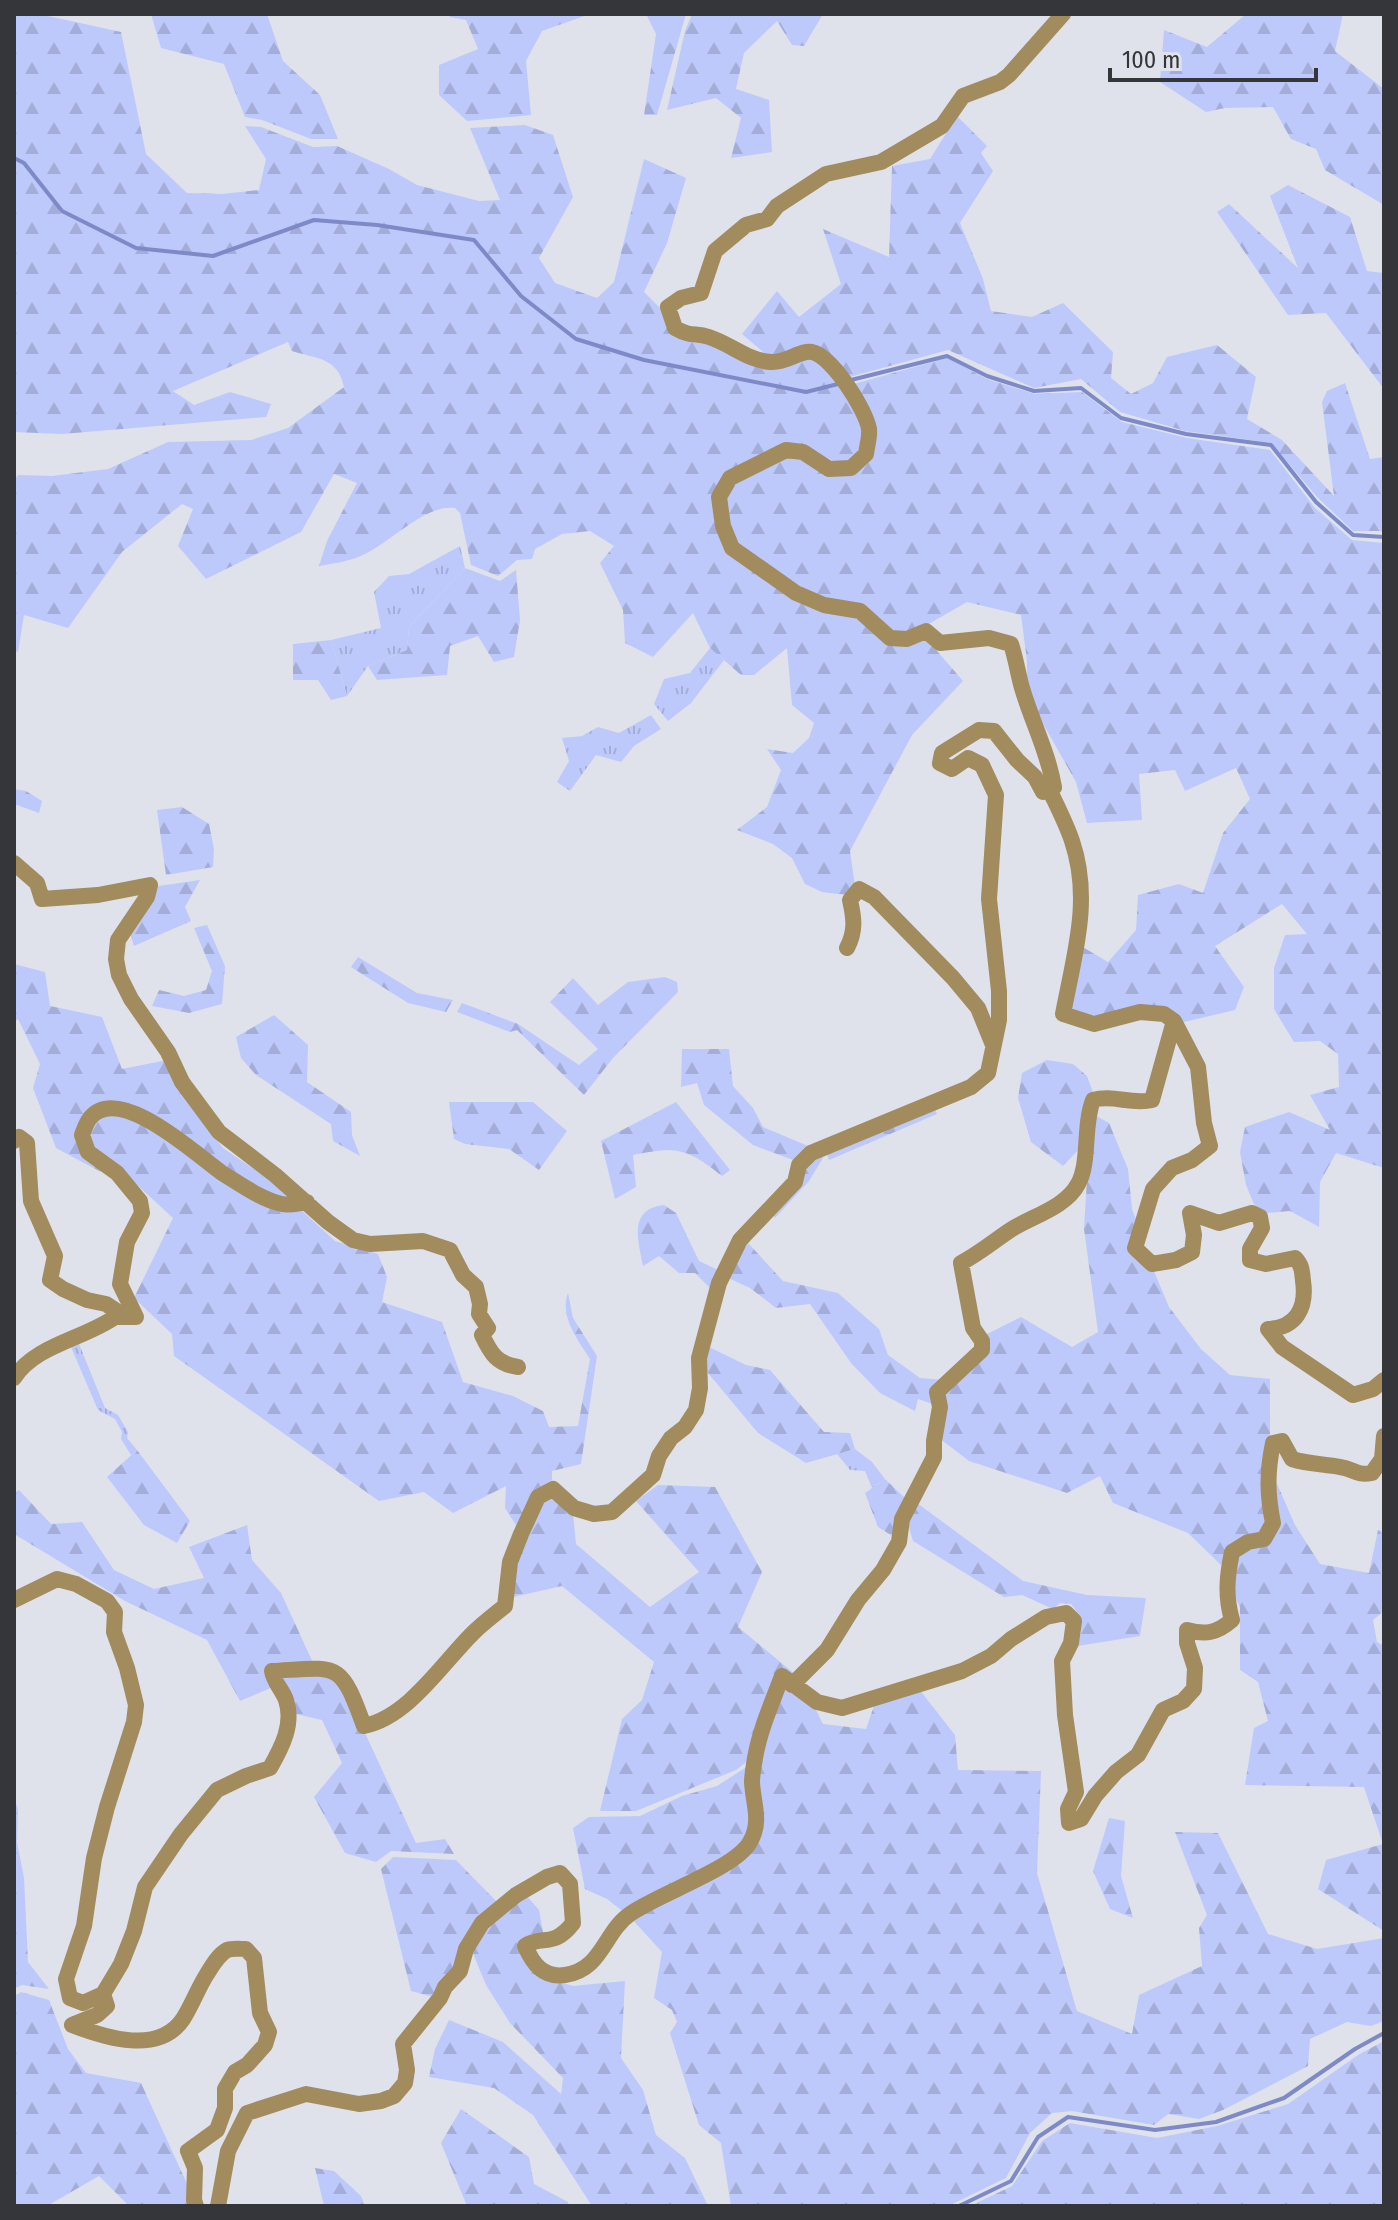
<svg xmlns="http://www.w3.org/2000/svg" width="1398" height="2220" viewBox="0 0 1398 2220" font-family="'Fira Sans Condensed',sans-serif">
<style>
.grass{fill:url(#grass-tufts)}
.forest{fill:url(#forest-firs)}
.lines{fill:none;stroke-linecap:round;stroke-linejoin:round}
.stream{stroke:#7e8ac8;stroke-width:4}
.minor{stroke:#a28b5c;stroke-width:16}
</style>
<defs>
<pattern id="grass-tufts" width="24" height="20" patternUnits="userSpaceOnUse" patternTransform="scale(2)"><rect width="24" height="20" fill="#bdc9fb"/><path d="M3 7l-1-3M5 7V3M7 7l1-3M15 17l-1-3M17 17v-4M19 17l1-3" fill="none" stroke="#a3add8"/></pattern>
<pattern id="forest-firs" width="22" height="20" patternUnits="userSpaceOnUse" patternTransform="scale(2)"><rect width="22" height="20" fill="#bdc9fb"/><path d="M5 1l3.5 6h-7zM16 11l3.5 6h-7z" fill="#a3add8"/></pattern>
</defs>
<rect width="100%" height="100%" fill="#dfe2eb"/>
<path class="grass" d="M460,546L465,568L409,627L407,650L368,666L347,696L331,640L381,628L374,592L389,576L409,574Z
M710,648L724,660L691,703L668,721L654,704L664,679L690,673Z
M651,715L661,729L634,746L621,762L596,755L570,791L557,782L569,761L562,738L582,736L598,727L619,733Z
M79,1344L105,1408L118,1415L128,1432L127,1438L137,1450L131,1455L121,1439L122,1432L115,1419L98,1410L71,1347Z
M855,1449L872,1462L885,1479L872,1488L865,1471L850,1470L837,1454Z"/>
<path class="forest" d="M14,14H39L121,32L146,154L187,193L222,194L259,190L266,159L245,126L261,127L313,147L337,146L389,169L417,185L479,201L500,200L470,128L525,125L553,135L573,197L539,258L555,283L597,298L614,282L644,159L686,178L667,243L644,292L663,311L674,335L696,343H711L732,356H809L836,377L863,427L857,458L844,465L797,447L721,486L733,556L857,613L874,632L925,637L963,681L912,735L850,851L855,886L846,895L822,892L805,884L792,858L773,844L737,830L767,807L781,770L767,749L793,753L809,738L814,723L792,705L787,648L754,675H741L710,648L693,613L653,657L625,643L623,610L600,563L614,546L590,531L562,534L535,549L532,559L517,560L498,576L471,565L460,513L455,508C426,504 393,540 367,553C352,561 336,563 319,566L327,541L357,483L334,474L301,532L206,579L178,546L193,509L182,504L122,552L68,628L24,615L18,652L14,651V480L18,475L52,476L108,469L168,442L251,440L288,428L344,387C338,358 318,359 292,351L288,342L173,391L194,405L230,392L271,404L266,417L62,434L14,432Z
M151,14H267L283,61L320,95L338,139H311L262,120L245,117L224,64L161,48Z
M448,14H590L542,31L526,61L531,115L467,121L439,95V65L478,49L466,20L450,17Z
M646,14H686L657,115H644L656,34Z
M692,14H823L804,46L792,45L777,21L744,53L736,89L769,100L772,152L731,158L741,118L716,98L667,110L685,31Z
M1246,14H1343L1335,51L1384,89V205L1325,170L1316,149L1291,139L1273,107L1225,108L1206,112L1160,82L1164,30L1207,47Z
M957,116L987,146L981,153L993,171L960,223L983,279L991,311L1032,317L1063,303L1113,352L1111,378L1131,394L1153,383L1167,357L1217,345L1256,377L1247,419L1282,440L1334,496L1322,402L1327,391L1345,383L1370,459L1384,457V531H1353L1317,497L1271,443L1185,431L1120,412L1081,379L1034,388L948,350L846,378L837,360L770,358L742,334L777,291L799,317L841,284L823,229L889,257L892,166L930,159Z
M1288,185L1350,217L1367,271L1384,273V389L1326,313L1288,315L1217,212L1229,204L1298,268L1270,196Z
M947,358L987,379L1035,394L1082,392L1122,422L1187,438L1270,450L1315,508L1352,540L1384,543V1168L1336,1153L1320,1182L1319,1227L1290,1211L1266,1213L1254,1204L1246,1185L1240,1152L1245,1127L1289,1112L1330,1130L1310,1095L1339,1087L1338,1054L1320,1041L1294,1042L1274,1009V968L1285,935L1307,934L1282,904L1215,946L1244,987L1235,1010L1184,1022L1170,1010L1094,1020L1067,1012L1081,946L1108,962L1136,930L1138,895L1179,884L1203,893L1223,833L1250,799L1236,768L1185,791L1175,770L1139,774L1142,820L1087,823L1076,782L1041,720L1027,686V661L1021,615L967,602L906,637L826,602L734,545L723,498L731,480L787,453L832,474L872,458L850,385Z
M465,568L500,581L516,570L520,620L514,657L494,662L478,636L450,646L447,675L377,680L368,666L407,650L409,627Z
M331,640L347,696L331,700L318,680H293V644Z
M14,789L26,791L42,801L39,813L14,804Z
M182,807L209,824L214,849L213,867L166,875L157,810Z
M200,880L185,907L191,921L134,946L128,927L152,887Z
M207,925L225,966L222,1004L189,1013L152,1006L159,990L184,996L206,990L212,971L194,928Z
M358,957L417,993L453,1000L446,1012L408,1003L351,967Z
M14,964L45,972L50,1006L102,1017L122,1069L167,1060L181,1092L223,1148L296,1198C245,1199 192,1135 146,1114C134,1109 104,1113 90,1113L85,1154L101,1172L56,1148L33,1088L40,1064L18,1019L14,1022Z
M665,977L677,982L678,992L613,1058L584,1095L517,1030L510,1032L457,1012L462,1003L518,1024L579,1065L598,1049L550,1002L573,978L598,1005L628,982Z
M274,1015L308,1045L307,1082L351,1112L352,1135L360,1156L333,1141L331,1124L256,1075L241,1058L236,1037Z
M682,1049H729L733,1086L753,1108L763,1127L808,1146L793,1160L753,1145L704,1105L697,1083L681,1087Z
M1047,1060L1073,1064L1087,1076L1094,1095L1081,1147L1063,1166L1031,1142L1018,1098L1022,1073Z
M449,1102H533L567,1131L539,1170L509,1149L465,1144L454,1139Z
M676,1102L730,1170L722,1176C687,1148 677,1146 633,1155L636,1187L615,1199L601,1141Z
M934,1107L937,1114L829,1160L826,1151Z
M108,1113L126,1116L186,1151L300,1209L335,1241L378,1254L387,1277L382,1302L442,1322L463,1382L513,1396L543,1411L549,1427L578,1426L590,1359C578,1340 559,1316 568,1293L573,1318L597,1356L581,1464L552,1471V1480L534,1491L516,1525L505,1508L506,1486L453,1513L424,1492L379,1501L174,1356L172,1334L134,1298L173,1218L121,1170L91,1150L87,1135L93,1121Z
M1091,1113L1109,1123L1128,1169L1132,1209L1138,1225L1132,1251L1153,1269L1169,1307L1201,1349L1230,1375L1270,1379V1523L1262,1535L1233,1546L1221,1565L1188,1533L1113,1503L1100,1476L1067,1493L969,1461L939,1438L938,1391L983,1336L1021,1317L1072,1347L1098,1332L1084,1229Z
M821,1152L823,1158L809,1181L775,1218L772,1212L802,1166Z
M664,1205L676,1213L699,1261L718,1270L711,1289L695,1273H679L659,1256L643,1266C638,1240 628,1209 664,1205Z
M748,1243L783,1281L838,1293L879,1329L888,1355L920,1378L944,1380L938,1406L918,1399L915,1411L880,1393L851,1363L810,1304L776,1308L750,1288L726,1277Z
M709,1347L746,1365L770,1370L824,1432L850,1433L855,1449L806,1463L758,1433L703,1367Z
M137,1450L190,1521L177,1543L144,1525L107,1477Z
M1271,1470L1295,1525L1320,1564L1369,1573L1378,1530L1384,1532V1611L1373,1620L1377,1642L1384,1646V1931L1318,1889L1326,1860L1383,1844L1364,1787L1245,1785L1254,1728L1268,1721L1258,1682L1240,1670V1607L1230,1587L1237,1554L1265,1542Z
M885,1479L905,1498L894,1537L878,1527L865,1493Z
M658,1485L715,1487L762,1572L738,1627L796,1675H782L754,1756L736,1770L636,1811H600L622,1719L642,1700L654,1662L562,1586L513,1597L515,1562L532,1515L553,1493L573,1513L576,1544L650,1607L699,1572L636,1501Z
M19,1490L51,1524L82,1522L114,1570L154,1589L204,1578L189,1547L247,1525L252,1560L281,1593L314,1665L286,1667L273,1687L240,1701L207,1640L125,1601L14,1534V1493Z
M917,1503L1023,1581L1087,1595L1146,1598L1140,1636L1078,1646C1082,1629 1083,1618 1071,1604L1060,1603L1053,1609L1022,1595L1004,1597L913,1541L907,1521Z
M276,1672H329L340,1679L416,1843L445,1839L454,1854L391,1851L376,1862L345,1853L314,1797L342,1763L322,1720L296,1714L290,1695Z
M784,1685L814,1706L823,1724L866,1729L875,1703L919,1689L955,1735L958,1770L1041,1771L1037,1873L1077,2011L1132,2034L1139,1995L1202,1966L1199,1928L1207,1915L1175,1832L1218,1833L1268,1934L1317,1949L1384,1938V2021L1371,2026L1347,2022L1310,2039L1308,2066L1223,2110L1199,2119L1168,2114L1154,2125L1072,2111L1052,2113L1030,2133L1006,2178L948,2206H731L721,2143L699,2125L670,2033L677,2022L672,2010L654,1998L662,1952L631,1918L735,1862L760,1804V1759Z
M751,1764L753,1805L745,1844L625,1913L607,1899L585,1889L573,1828L589,1817L640,1816L682,1796L717,1786Z
M14,1799L18,1809L17,1842L24,1878L28,1962L49,1989L22,1985L14,1989Z
M1109,1818L1125,1821L1121,1876L1133,1918L1110,1909L1093,1871Z
M393,1857L456,1860L499,1904L437,1998L411,1991L381,1869Z
M526,1895L539,1910L543,1932L537,1937L522,1943L541,1976L573,1986L625,1981L621,2058L643,2090L656,2135L685,2158L708,2206H592L533,2115L494,2088L429,2077L435,2049L449,2020L503,2042L561,2094L563,2078L510,2023L486,1985L472,1951L486,1928Z
M21,1992L49,2000L68,2049L86,2073L141,2083L188,2186L191,2206H129L99,2176L47,2206H14V1996Z
M1384,2041V2206H970L1012,2186L1042,2141L1070,2123L1157,2138L1217,2126L1288,2104L1358,2055Z
M461,2109L529,2157L534,2184L568,2202L569,2206H467L441,2143Z
M315,2168L334,2171L361,2196L365,2206H324Z"/>
<g class="lines">
<path class="stream" d="M14,158L24,163L62,211L136,248L213,256L314,220L377,225L474,240L521,296L576,339L644,360L806,392L838,384
M851,380L947,356L987,376L1034,391L1081,388L1121,418L1186,434L1271,445L1316,502L1353,535L1384,537
M959,2206L1011,2181L1038,2137L1068,2117L1155,2130L1216,2122L1284,2098L1355,2049L1384,2033"/>
<path class="minor" d="M1049,789C1057,806 1066,823 1072,841C1092,900 1074,955 1063,1014L1094,1024L1140,1012L1164,1014L1174,1021L1198,1067L1204,1123L1210,1146L1192,1160L1172,1168L1153,1189L1135,1248L1152,1264L1176,1260L1192,1252L1194,1235L1190,1213L1219,1223L1252,1213L1260,1217L1262,1228L1250,1249V1260L1266,1264L1295,1258C1302,1265 1302,1271 1303,1281C1307,1308 1296,1328 1268,1329L1282,1347L1353,1395L1373,1389L1384,1380
M14,863L37,883L42,899L98,895L150,885L147,897L118,940L116,959L119,975L131,999L168,1052L182,1082L219,1132L275,1175L328,1222L353,1240L370,1244L423,1241L450,1250L463,1275L476,1287L480,1304L479,1314L488,1328L482,1335C491,1354 497,1364 518,1367
M847,948C856,931 854,918 850,900L859,889L874,897L953,978L978,1008L993,1045
M14,1141L19,1137L27,1143L31,1201L55,1256L50,1280L63,1289L87,1300L106,1304L115,1310V1317C84,1339 35,1345 14,1378
M115,1317H136L120,1284L127,1242L142,1213L140,1201L117,1173L88,1152L82,1135C84,1130 86,1123 90,1118C119,1082 198,1156 222,1173C240,1184 262,1200 282,1204C290,1206 299,1203 307,1202
M14,1600L57,1579L76,1584L107,1601L115,1612L114,1632L127,1668L136,1705L134,1722L107,1807L94,1858L84,1926L66,1979L70,1998L83,2003L103,1994L121,1964L134,1931L145,1887L181,1834L217,1790L246,1776L270,1768C282,1747 294,1724 286,1700C282,1689 274,1683 272,1671C339,1667 340,1660 364,1726C408,1717 441,1665 472,1634C482,1624 494,1615 505,1606L510,1562L521,1534L538,1497L553,1489L574,1508L594,1514L612,1512L653,1475L659,1456L671,1438L685,1427L696,1410L700,1388L699,1358L719,1283L740,1240L795,1182L799,1165L811,1153L971,1087L988,1073L999,1020V991L989,899L996,795L982,765L968,758L952,769L940,763L942,753L979,730L994,731L1017,760L1035,777L1043,792L1054,787C1048,752 1032,722 1022,688C1018,674 1016,659 1011,644L989,638L940,643L926,631L907,639L890,638L860,611L824,605L796,593L732,548L723,526L719,497L730,478L786,450L803,452L829,469L851,468L866,454C867,446 870,436 869,429C866,410 832,356 812,352C800,350 787,363 771,362C748,361 731,344 709,337C694,332 693,338 675,328L668,307L681,298L701,293L715,251L746,225L767,219L777,206L826,174L881,162L942,126L963,96L1000,82L1009,75L1063,14
M792,1685L827,1650L858,1600L883,1570L899,1542L902,1519L934,1457V1441L940,1407L937,1392L982,1350V1341L973,1328L961,1263C980,1253 995,1240 1012,1229C1033,1216 1066,1207 1078,1184C1090,1163 1083,1126 1093,1100C1113,1094 1131,1105 1152,1100L1174,1021
M103,1994L107,2006L97,2015L72,2025C106,2038 159,2055 183,2019C192,2005 198,1988 207,1974C212,1966 218,1955 227,1950C232,1948 240,1949 246,1949L254,1958L260,2013L269,2032L265,2045L247,2065L235,2072L225,2089V2108L217,2130L188,2151L195,2168L194,2200L196,2206
M218,2206L228,2151L247,2113L306,2094L359,2104L381,2101L394,2096L405,2083L407,2070L403,2044L440,1998L445,1987L460,1971L466,1949L482,1923L516,1895L547,1877L560,1873L570,1884L573,1923C553,1949 542,1934 525,1946C533,1964 543,1978 565,1975C602,1970 604,1932 630,1914C658,1894 736,1868 750,1842C762,1821 753,1804 752,1782C752,1774 754,1765 755,1758C760,1729 772,1703 782,1676L817,1702L842,1708L962,1671L991,1656L1011,1639L1046,1617L1066,1613L1074,1621L1071,1643L1062,1661L1065,1715L1076,1792L1068,1809L1069,1823L1081,1819L1095,1796L1116,1772L1138,1755L1163,1710L1183,1701L1194,1689L1195,1668L1187,1643V1630C1206,1635 1217,1633 1232,1620C1225,1596 1227,1576 1232,1552L1248,1542L1264,1539L1273,1523C1267,1494 1267,1472 1273,1443L1282,1441L1292,1459C1308,1464 1323,1464 1340,1467C1354,1469 1356,1476 1372,1473L1382,1459L1384,1436"/>
</g>
<rect width="1398" height="2220" fill="none" stroke="#353639" stroke-width="32"/>
<path d="M1110 68v12h206v-12" fill="none" stroke="#353639" stroke-width="4"/>
<text x="1122" y="68" font-size="24" fill="#353639" stroke="#dfe2eb" stroke-width="6" paint-order="stroke">100 m</text>
</svg>
